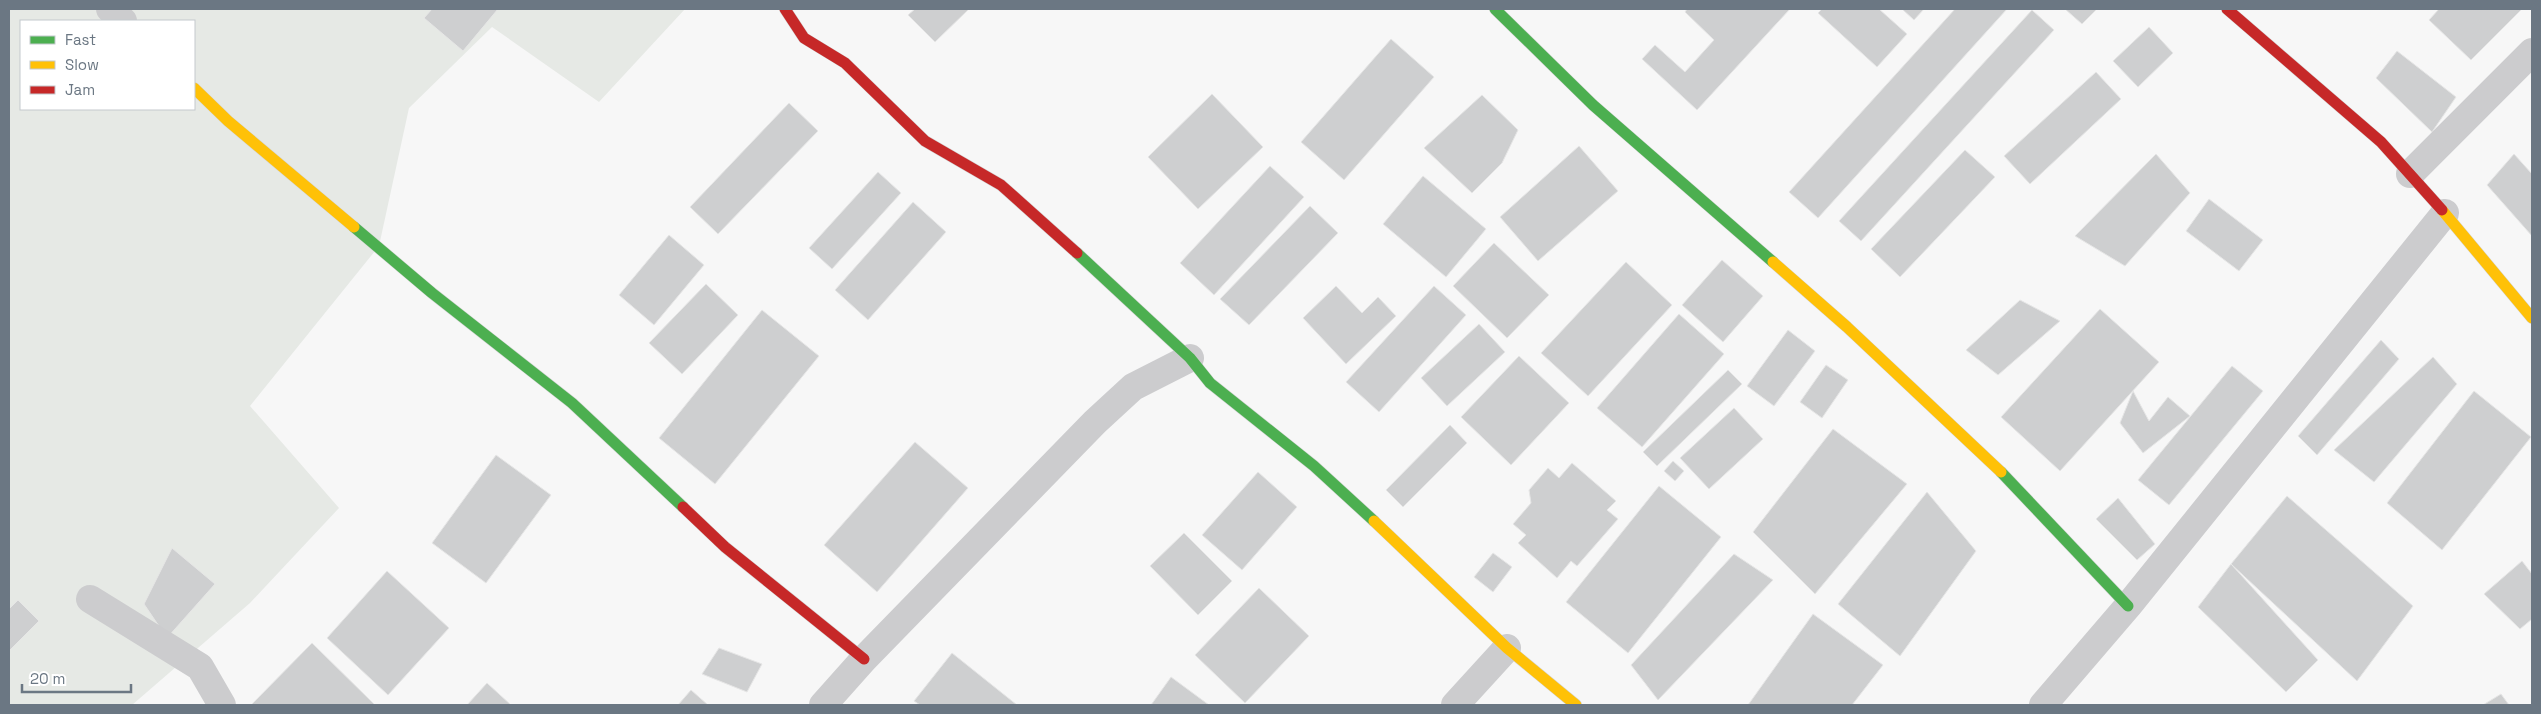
<svg xmlns="http://www.w3.org/2000/svg" width="2541" height="714" viewBox="0 0 2541 714" font-family="'Space Grotesk',sans-serif">
<style>
.green{fill:#e6e9e5;fill-rule:evenodd}
.building{fill:#cecfd0;stroke:#e6e6e6}
.lines{fill:none;stroke-linecap:round;stroke-linejoin:round}
.fast-casing{stroke:#d3d4d4;stroke-width:12}
.slow-casing{stroke:#d3d4d4;stroke-width:12}
.jam-casing{stroke:#d3d4d4;stroke-width:12}
.street{stroke:#ccccce;stroke-width:28}
.fast{stroke:#4caf50;stroke-width:11}
.slow{stroke:#ffc107;stroke-width:11}
.jam{stroke:#c62828;stroke-width:11}
</style>
<rect width="100%" height="100%" fill="#f7f7f7"/>
<path class="green" d="M9,9H685L599,102L492,27L409,108L379,246L250,406L339,508L250,603L132,705H9ZM21,21H194V109H21Z"/>
<path class="building" d="M432,9H498L463,51L424,18Z
M915,9H969L935,42L908,15Z
M1687,9H1790L1697,110L1642,59L1655,45L1685,72L1714,40L1685,12Z
M1822,9H1879L1907,34L1877,67L1818,13Z
M1902,9H1924L1914,20Z
M1955,9H2007L1818,218L1789,192Z
M2065,9H2097L2082,24Z
M2439,9H2522L2471,60L2429,20Z
M2032,10L2054,30L1861,241L1839,221Z
M2149,27L2173,53L2138,87L2113,61Z
M1391,39L1434,77L1344,180L1301,142Z
M2397,51L2456,97L2432,132L2376,78Z
M2096,72L2121,99L2030,184L2004,156Z
M1212,94L1263,147L1198,209L1148,157Z
M1482,95L1518,130L1502,163L1472,193L1424,148Z
M789,103L818,131L718,234L690,207Z
M1579,146L1618,191L1538,261L1500,217Z
M1965,150L1995,177L1900,277L1871,249Z
M2156,154L2190,193L2125,266L2075,236Z
M2514,154L2532,174V236L2487,185Z
M1270,166L1304,197L1214,295L1180,263Z
M878,172L901,193L832,269L809,248Z
M1423,176L1486,229L1446,277L1383,224Z
M2209,199L2263,240L2239,271L2186,231Z
M913,202L946,232L868,320L835,290Z
M1310,206L1338,233L1249,325L1220,299Z
M669,235L704,265L654,325L619,295Z
M1494,243L1549,295L1507,338L1453,286Z
M1722,260L1763,296L1723,342L1682,305Z
M1626,262L1672,305L1588,396L1541,353Z
M706,284L738,315L682,374L649,343Z
M1336,286L1362,313L1378,297L1396,316L1346,364L1303,318Z
M1434,286L1466,315L1379,412L1346,382Z
M2020,300L2060,321L1998,375L1966,350Z
M2100,309L2159,362L2060,471L2001,417Z
M762,310L819,356L715,484L659,438Z
M1679,314L1724,354L1642,447L1597,408Z
M1479,324L1505,352L1447,406L1421,378Z
M1788,330L1815,351L1774,406L1747,386Z
M2381,340L2399,359L2317,455L2298,436Z
M1519,356L1569,403L1511,465L1461,417Z
M2433,357L2457,384L2374,482L2334,450Z
M1826,365L1848,380L1822,418L1800,402Z
M2232,366L2263,391L2169,505L2138,480Z
M1728,370L1742,384L1657,466L1643,452Z
M2133,391L2149,421L2168,397L2190,416L2143,453L2120,423Z
M2474,391L2531,437L2442,550L2387,503Z
M1734,408L1763,439L1709,489L1680,458Z
M1450,425L1467,443L1403,507L1386,490Z
M1833,429L1907,484L1815,594L1753,532Z
M915,442L968,488L877,592L824,545Z
M496,455L551,495L486,583L432,543Z
M1673,461L1684,471L1675,481L1664,471Z
M1572,463L1616,501L1607,510L1618,519L1577,566L1571,561L1557,578L1518,543L1526,535L1513,524L1531,503L1529,490L1548,468L1559,478Z
M1258,472L1297,507L1242,570L1202,535Z
M1659,486L1721,537L1628,653L1566,602Z
M1927,492L1976,551L1900,656L1838,604Z
M2287,496L2413,606L2357,681L2231,564Z
M2118,498L2155,544L2137,560L2096,519Z
M1184,533L1232,581L1198,615L1150,566Z
M172,548L215,584L167,638L144,604Z
M1493,553L1512,567L1493,592L1474,577Z
M1734,554L1773,580L1658,700L1631,665Z
M2522,561L2532,574V619L2520,629L2484,594Z
M2231,564L2318,660L2286,692L2198,607Z
M387,571L449,628L388,695L327,638Z
M1259,588L1309,636L1245,703L1195,655Z
M18,600L39,621L9,651V609Z
M1813,614L1883,665L1852,705H1748Z
M312,643L375,705H251Z
M719,648L762,664L747,692L702,674Z
M952,653L1017,705H920L914,701Z
M1171,677L1209,705H1151Z
M487,683L511,705H467Z
M691,690L708,705H678Z
M2501,694L2509,705H2483Z"/>
<g class="lines">
<g class="fast-casing">
<path id="fast" d="M1495,9L1593,105L1773,262
M354,227L432,293L572,403L683,507
M1077,253L1190,358L1210,383L1314,466L1374,521
M2001,472L2128,606"/>
</g>
<g class="slow-casing">
<path id="slow" d="M194,88L228,121L354,227
M2442,210L2532,318
M1773,262L1847,327L2001,472
M1374,521L1507,648L1576,705"/>
</g>
<g class="jam-casing">
<path id="jam" d="M785,9L804,38L845,63L925,141L1001,185L1077,253
M2227,9L2381,142L2442,210
M683,507L725,547L864,659"/>
</g>
<path class="street" d="M110,9L123,21
M2410,174L2532,52
M90,599L200,667L222,705
M823,705L864,659L1095,422L1133,387L1190,358
M1455,705L1507,648
M2043,705L2128,606L2445,213"/>
<use href="#fast" class="fast"/>
<use href="#slow" class="slow"/>
<use href="#jam" class="jam"/>
</g>
<rect width="2541" height="714" fill="none" stroke="#6b7783" stroke-width="20"/>
<rect x="20" y="20" width="175" height="90" fill="#ffffff" stroke="#c4c9cd"/>
<rect x="30" y="36" width="25" height="8" fill="#4caf50" stroke="#c4c9cd"/>
<text x="65" y="45" font-size="15" fill="#6b7783">Fast</text>
<rect x="30" y="61" width="25" height="8" fill="#ffc107" stroke="#c4c9cd"/>
<text x="65" y="70" font-size="15" fill="#6b7783">Slow</text>
<rect x="30" y="86" width="25" height="8" fill="#c62828" stroke="#c4c9cd"/>
<text x="65" y="95" font-size="15" fill="#6b7783">Jam</text>
<path d="M22 684v8h109v-8" fill="none" stroke="#6b7783" stroke-width="2.5"/>
<text x="30" y="684" font-size="15" fill="#6b7783" stroke="#ffffff" stroke-width="4" paint-order="stroke">20 m</text>
</svg>
